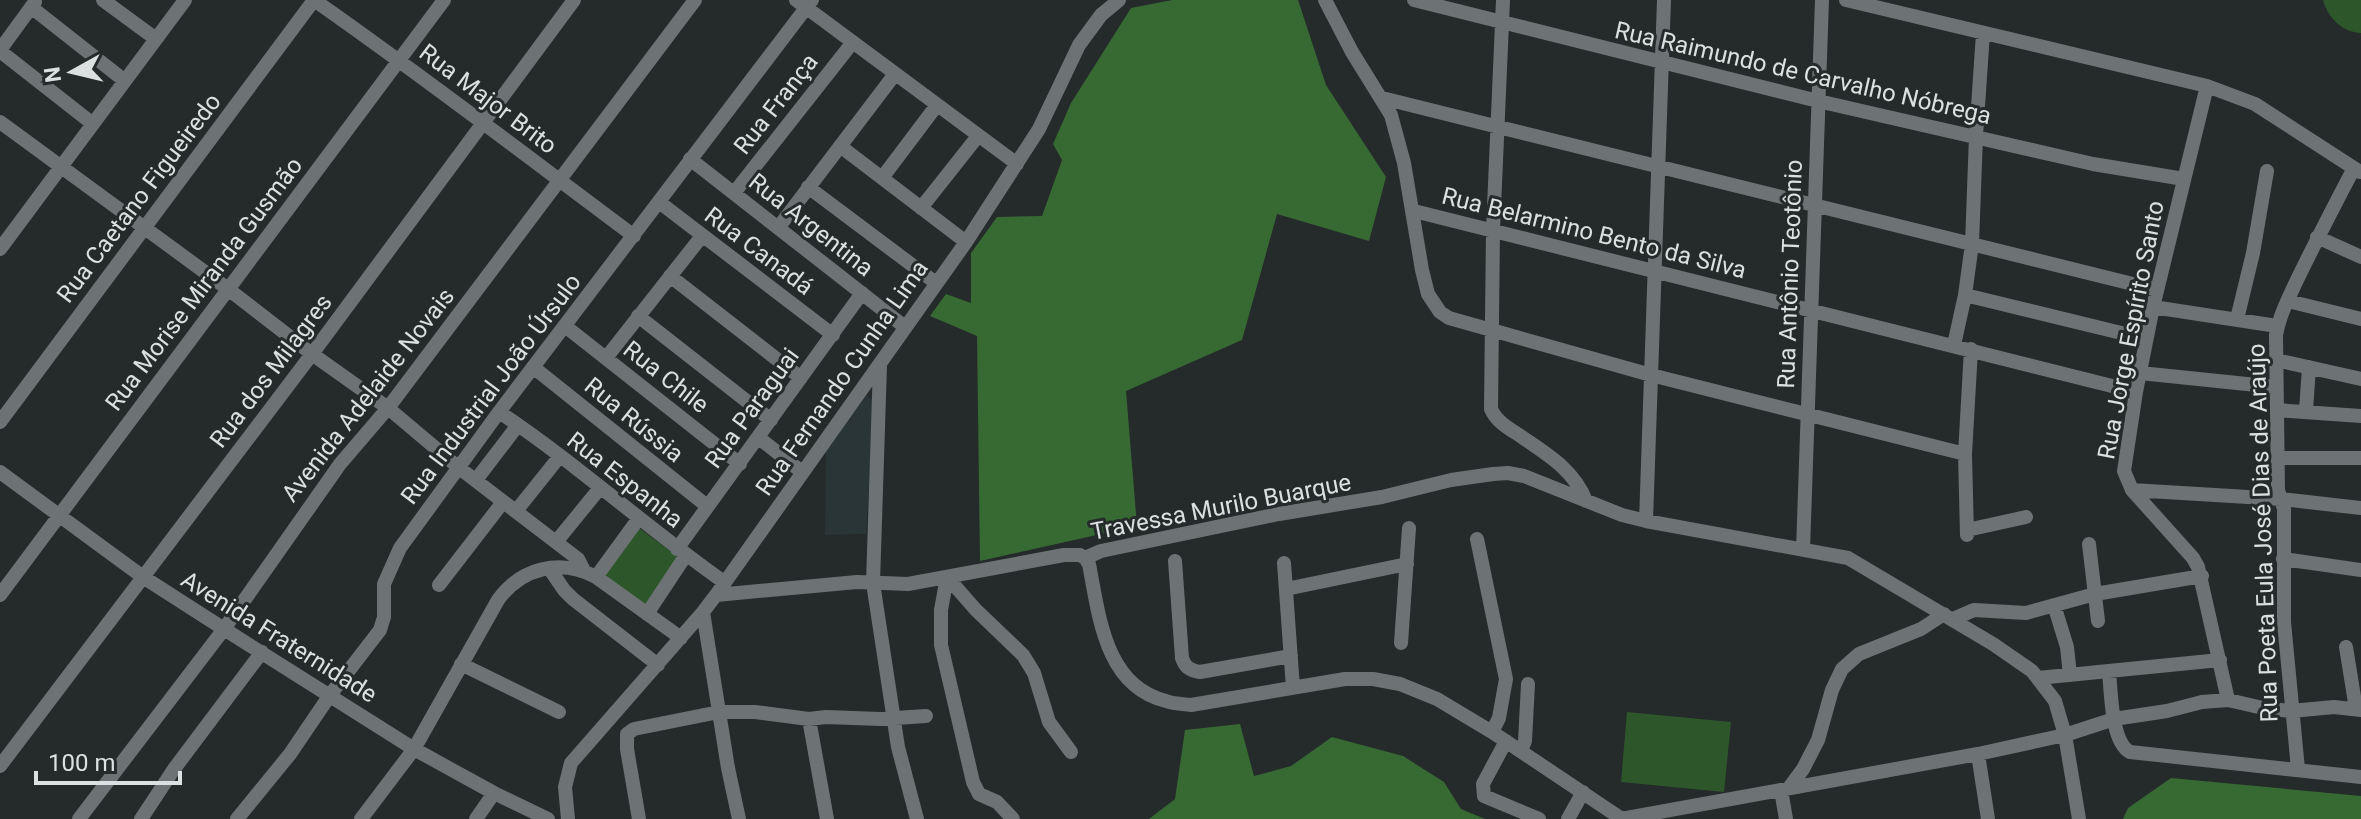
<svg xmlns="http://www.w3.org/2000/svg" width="2361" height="819" viewBox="0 0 2361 819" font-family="Roboto,sans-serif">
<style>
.built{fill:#293537}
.green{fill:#2d562a}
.forest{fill:#376933}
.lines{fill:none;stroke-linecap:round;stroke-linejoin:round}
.minor{stroke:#6d7374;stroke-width:14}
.labels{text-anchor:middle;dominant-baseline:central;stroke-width:6;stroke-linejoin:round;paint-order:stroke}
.street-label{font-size:24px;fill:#dce0e0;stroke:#252a2b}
</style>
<rect width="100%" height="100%" fill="#252a2b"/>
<path class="built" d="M866,396L874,400L866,534L825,535L826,451Z"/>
<path class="green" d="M2323,0H2361V33C2342,32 2328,18 2323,0Z
M639,528L680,558L645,608L603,576Z
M1627,712L1731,722L1724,792L1621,782Z"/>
<path class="forest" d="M1172,0H1298L1326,85L1386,177L1369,241L1277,214L1242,340L1126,391L1137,526L980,561L977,336L930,316L946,294L971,303V253L997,217L1042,216L1062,160L1053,144L1071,103L1131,8Z
M1240,724L1254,776L1291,766L1332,737L1403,756L1444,782L1461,809L1485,819H1149L1175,799L1185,730Z
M2171,778L2361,796V819H2123L2128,808Z"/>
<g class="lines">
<path class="minor" d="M103,0L156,39
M314,0C423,76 528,157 634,236
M796,0L1017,164
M1325,0L1352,52L1391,115L1404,163L1422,270L1428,294L1440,312L1449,318L1651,375L1965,454
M1414,0L1818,101L2093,164L2184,179
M1503,0L1493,230L1491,409C1496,421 1508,428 1519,435C1545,453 1574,469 1586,501
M1846,0L2207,86L2255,104L2360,172
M31,7L125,81
M0,50L35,2
M0,51L93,124
M2207,86L2153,307L2136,392L2124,471L2132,490L2193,558L2198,567L2228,700
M1382,98L2157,290
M0,122L228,289L312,354L388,408L458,467L578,559L584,571
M840,146L966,242
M690,159L905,327
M882,178L937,105
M808,187L936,283
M734,193L853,42
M659,202L833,335
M921,208L978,136
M1414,211L2136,392
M778,228L895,74
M2317,237L2361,257
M0,249L185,0
M670,276L801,378
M1965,295L2146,339
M2288,301L2361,319
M2153,307L2277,326
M638,316L771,420
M2237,319L2253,253L2267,171
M565,326L740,464
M1954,345L1965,295L1972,244L1976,136L1983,33
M606,358L702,236
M2276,360L2361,379
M880,365L873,583L898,747L917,819
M533,367L707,506
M2140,373L2276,387
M2277,410L2361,416
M2306,411L2309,367
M499,412C577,464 647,528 724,582
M0,422L314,0
M759,438L802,472
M2278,458H2361
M0,472L143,577L224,629L414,749L494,793L548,819
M476,480L518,425
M2132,490L2281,499L2361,508
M516,511L560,456
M1646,521L1664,0
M1967,530L2026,517
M1967,535L1965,454L1971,349
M1477,539L1506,679L1499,718L1492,732
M556,542L600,488
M2089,544L2098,621
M677,549L862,293
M1803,550L1822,0
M1085,558L1089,564C1099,616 1105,686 1166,701C1174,704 1183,704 1191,705L1345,679H1373L1400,684L1437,699L1492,732L1622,819
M2283,559L2361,570
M1175,561L1182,658C1185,667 1189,670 1200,672L1291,656
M1284,563L1293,688
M549,568L564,590L573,599L658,665
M596,577L639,518
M947,577L941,610V645L973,782L979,794L997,802L1013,819
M947,577L976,610L1023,655L1034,673L1049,722L1071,752
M439,585L503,502
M1286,589L1407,564
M0,595L444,0
M716,595L857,582L908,584L1064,555H1080L1085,558L1101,551L1279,514L1382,497L1451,480L1493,474L1508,473L1524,476L1622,515L1646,521L1848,558L1993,644L2032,671L2055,701L2065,735L2079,819
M2054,605L2067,647L2070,675
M703,612L728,768L739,819
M647,614L686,555
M1953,619L1974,610L2026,613L2095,594L2202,576
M1401,643L1409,528
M2346,647L2356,709
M461,664L559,712
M2109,671C2111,691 2111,742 2130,752L2361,777
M2038,678L2220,660
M809,719L827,819
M1506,741L1483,784L1484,796L1539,819
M1521,751L1525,741L1528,684
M1978,754L1988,819
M0,766L312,354L574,0
M2298,769L2284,622V509L2278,490L2276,335C2279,317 2288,299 2296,282C2315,243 2334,206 2354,168
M1789,788L1803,769L1818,740L1832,690L1842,669L1859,654L1921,629L1944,614
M1781,790L1786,819
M79,819L224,629L340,464L388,408L695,0
M141,819L174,769L262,652
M237,819L290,754L330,695L380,630L384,617V584L400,548L499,412L812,0
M361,819L414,749L498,600C521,568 560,558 596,577L681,638
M476,819L494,793
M568,819L565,787L571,763L703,612L716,595L966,242L1039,129L1079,45L1101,15L1119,0
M639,819L627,749V734L634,729L719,712H755L809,719L826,717L880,719L926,716
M1568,819L1583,792
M1621,819L1978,754L2065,735L2114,719L2167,711L2202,702L2228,700L2263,708L2291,711L2334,707L2361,710"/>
</g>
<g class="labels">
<g class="street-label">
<text transform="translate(1803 73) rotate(13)">Rua Raimundo de Carvalho Nóbrega</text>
<text transform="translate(488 99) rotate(37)">Rua Major Brito</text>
<text transform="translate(776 104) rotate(-52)">Rua França</text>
<text transform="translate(139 198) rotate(-53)">Rua Caetano Figueiredo</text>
<text transform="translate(811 225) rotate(38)">Rua Argentina</text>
<text transform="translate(1594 233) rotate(14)">Rua Belarmino Bento da Silva</text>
<text transform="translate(759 251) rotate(37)">Rua Canadá</text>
<text transform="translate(1790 274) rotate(-88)">Rua Antônio Teotônio</text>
<text transform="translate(204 284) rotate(-53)">Rua Morise Miranda Gusmão</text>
<text transform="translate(2131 330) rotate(-79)">Rua Jorge Espírito Santo</text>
<text transform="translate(271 371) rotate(-53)">Rua dos Milagres</text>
<text transform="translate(666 377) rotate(38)">Rua Chile</text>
<text transform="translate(842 378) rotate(-55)">Rua Fernando Cunha Lima</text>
<text transform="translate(491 389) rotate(-53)">Rua Industrial João Úrsulo</text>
<text transform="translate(368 395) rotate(-52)">Avenida Adelaide Novais</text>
<text transform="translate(752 408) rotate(-54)">Rua Paraguai</text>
<text transform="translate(634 420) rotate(39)">Rua Rússia</text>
<text transform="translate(625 480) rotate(38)">Rua Espanha</text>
<text transform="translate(1221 507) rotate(-11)">Travessa Murilo Buarque</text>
<text transform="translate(2263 533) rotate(-92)">Rua Poeta Eula José Dias de Araújo</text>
<text transform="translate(279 637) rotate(32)">Avenida Fraternidade</text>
</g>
</g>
<g transform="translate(72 72) rotate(262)" stroke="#252a2b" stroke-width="6" paint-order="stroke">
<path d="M0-6L14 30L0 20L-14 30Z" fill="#dce0e0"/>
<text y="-12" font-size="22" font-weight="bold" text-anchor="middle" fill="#dce0e0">N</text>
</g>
<path d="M36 771v12h144v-12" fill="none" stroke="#dce0e0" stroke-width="4"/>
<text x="48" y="771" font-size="24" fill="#dce0e0" stroke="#252a2b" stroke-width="6" paint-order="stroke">100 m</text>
</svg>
